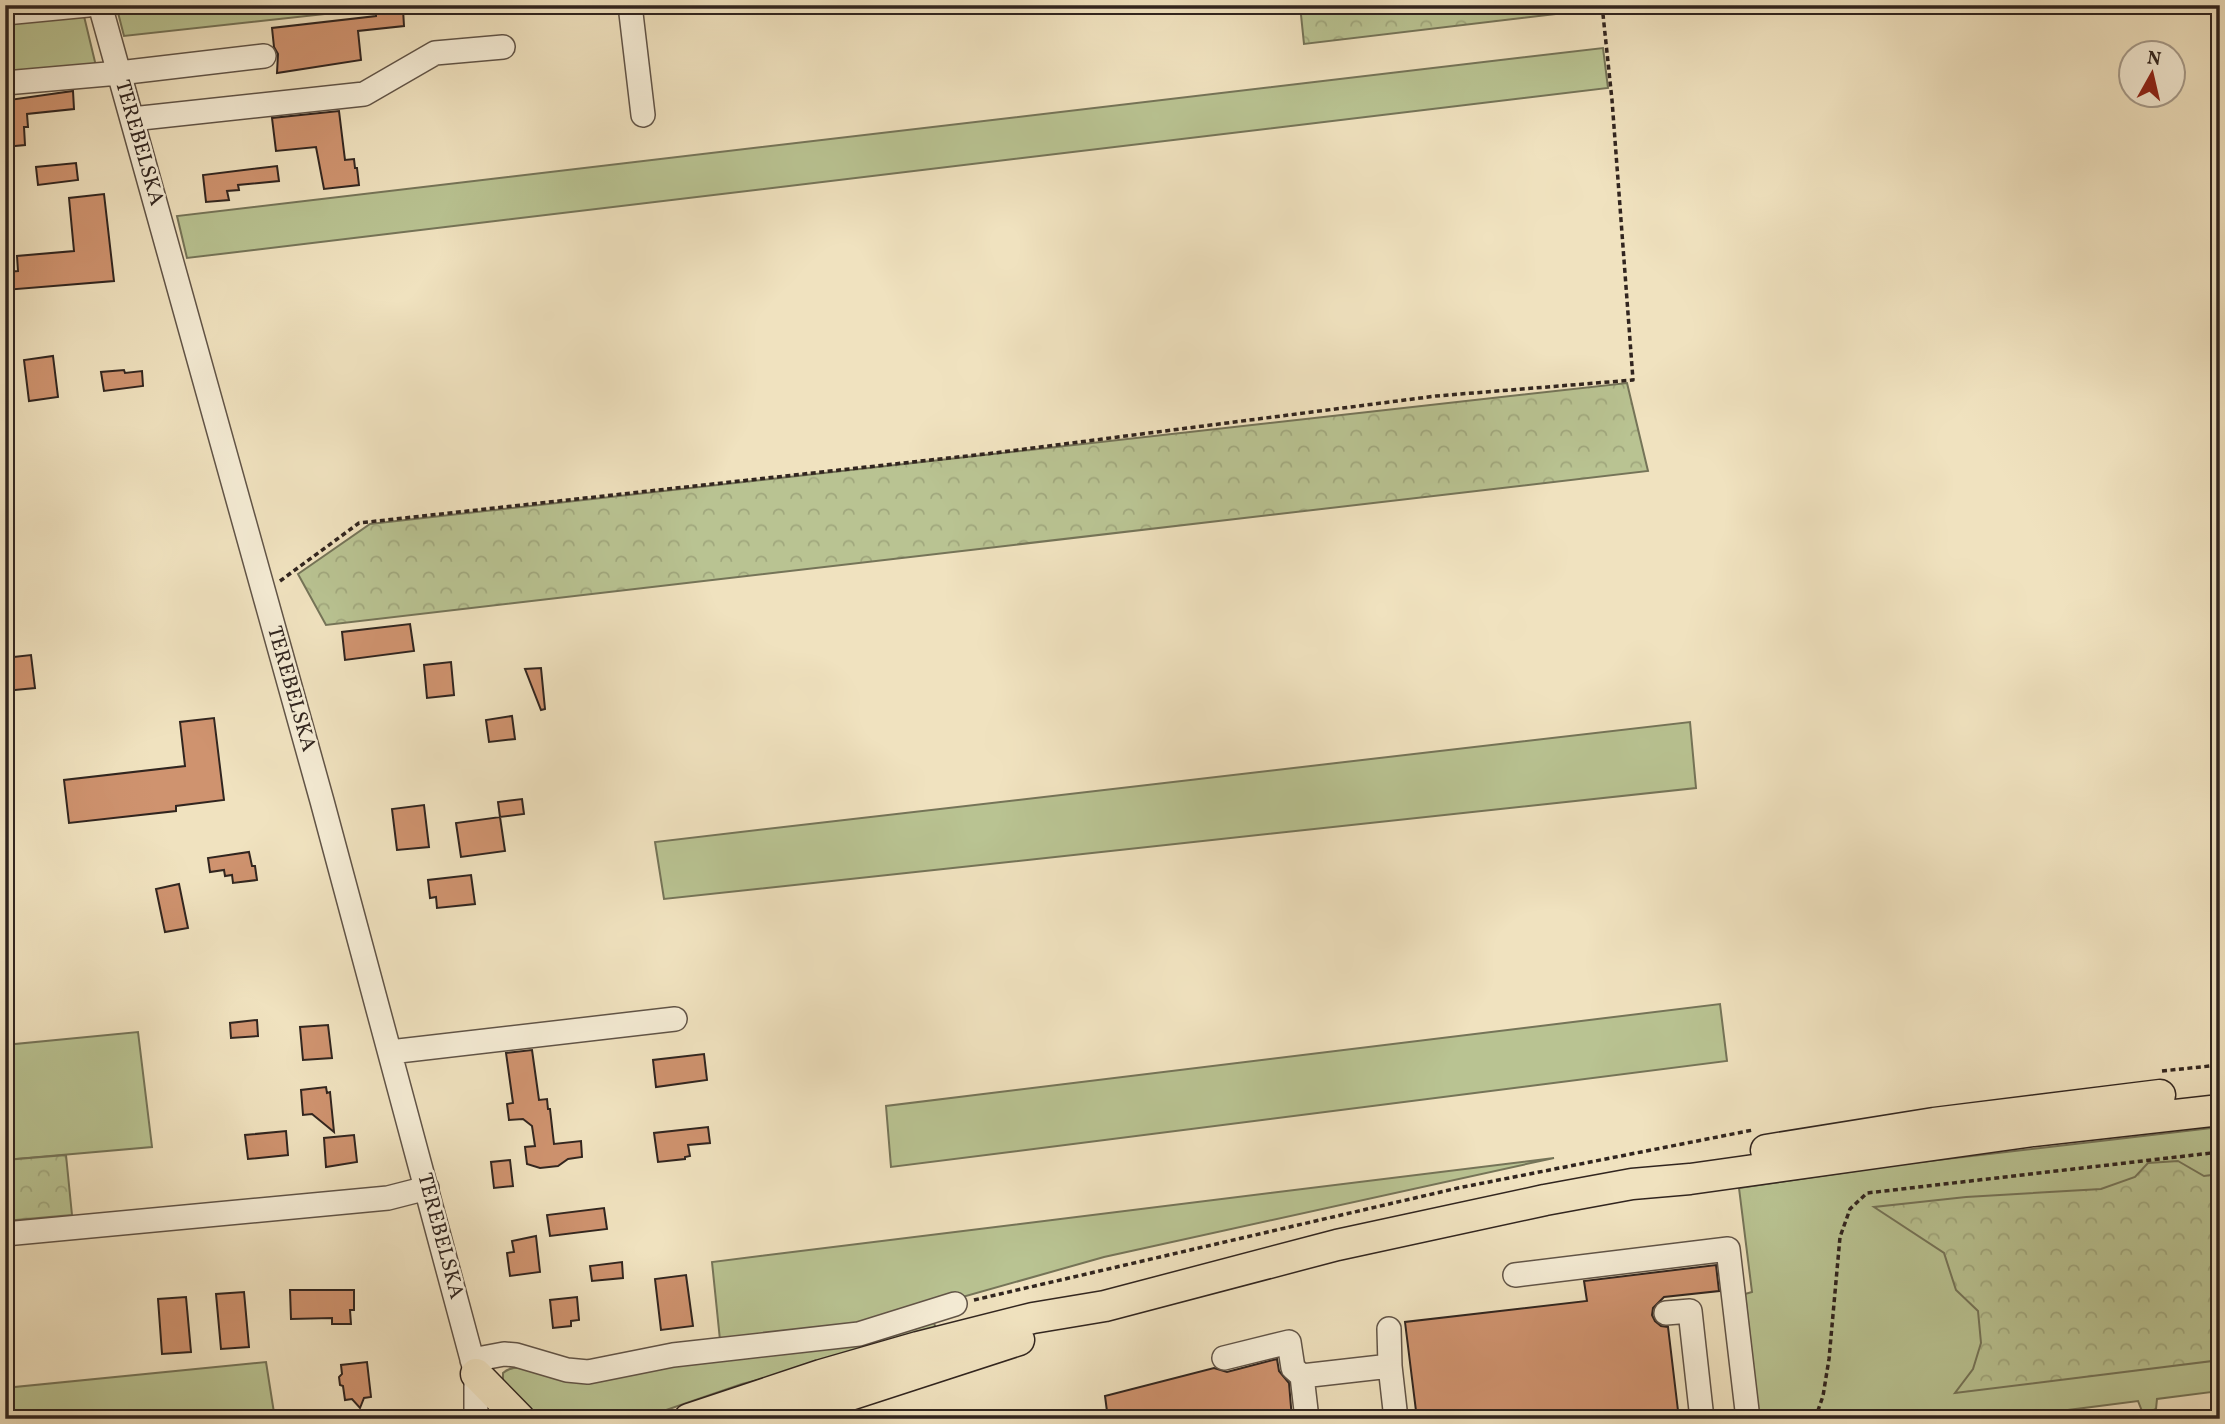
<svg xmlns="http://www.w3.org/2000/svg" width="2225" height="1424" viewBox="0 0 2225 1424" font-family="Vollkorn,serif">
<style>
.green{fill:#b9c392;stroke:#757458;stroke-width:2}
.forest{fill:url(#forest-crowns);stroke:#757458;stroke-width:2}
.building{fill:#cf936f;stroke:#31251f;stroke-width:2}
.lines{fill:none;stroke-linecap:round;stroke-linejoin:round}
.minor-casing{stroke:#615447;stroke-width:26}
.major-casing{stroke:#31251f;stroke-width:33}
.path{stroke:#31251f;stroke-width:3.5;stroke-dasharray:5 3.5;stroke-linecap:butt}
.minor{stroke:#f5ecd5;stroke-width:23}
.major{stroke:#f0e2bf;stroke-width:30}
.labels{text-anchor:middle;dominant-baseline:central;stroke-width:5;stroke-linejoin:round;paint-order:stroke}
.street-label{font-size:21px;fill:#31251f;stroke:#f5ecd5}
</style>
<defs>
<pattern id="forest-crowns" width="20" height="18" patternUnits="userSpaceOnUse" patternTransform="scale(1.75)"><rect width="20" height="18" fill="#b9c392"/><path d="M2 6a3 3 0 1 1 6 0M12 15a3 3 0 1 1 6 0" fill="none" stroke="#a0a77d"/></pattern>
</defs>
<rect width="100%" height="100%" fill="#f0e2bf"/>
<filter id="stains"><feTurbulence type="fractalNoise" baseFrequency=".00286" numOctaves="4"/><feColorMatrix values="0 0 0 0 .2 0 0 0 0 .09 0 0 0 0 .02 0 0 0 .5 -.17"/></filter>
<radialGradient id="worn" r=".72"><stop offset=".6" stop-color="#630" stop-opacity="0"/><stop offset="1" stop-color="#630" stop-opacity=".3"/></radialGradient>
<path class="green" d="M116,5H407L124,36Z
M83,12L96,66L5,74V20Z
M1603,48L1608,88L187,258L177,216Z
M1690,722L1696,788L664,899L655,842Z
M1720,1004L1727,1061L891,1167L886,1106Z
M138,1032L152,1147L5,1160V1045Z
M2220,1127V1419H2214L2211,1392L2157,1399L2156,1409L2149,1412L2142,1411L2138,1401L1998,1419H1759L1745,1294L1752,1292L1739,1188L1903,1164Z
M1554,1158L1104,1257L867,1324L720,1340L712,1262Z
M932,1317L938,1335L742,1384L640,1419H534L503,1380V1373C520,1358 553,1376 572,1381Z
M266,1362L275,1419H5V1388Z"/>
<path class="forest" d="M1300,5H1602L1598,9L1304,44Z
M1627,383L1648,471L326,625L298,574L370,524Z
M66,1155L72,1215L5,1221V1160Z
M2178,1161L2204,1176L2220,1174V1360L1955,1393L1973,1369L1981,1343L1978,1311L1956,1290L1944,1253L1874,1207L1966,1197L2101,1189L2135,1177L2148,1163Z"/>
<path class="building" d="M403,9L404,26L358,31L361,60L277,73L278,54L274,47L272,28L376,16V11Z
M73,91L74,109L27,114L28,127H24L25,145L5,147V105L9,104V100Z
M339,111L345,160L354,159L355,168H357L359,185L324,189L316,147L276,151L272,118Z
M76,163L78,180L38,185L36,167Z
M277,166L279,181L238,185L239,190L227,191L229,200L206,202L203,175Z
M104,194L114,281L5,290V272L18,271L17,256L74,251L69,198Z
M53,356L58,397L29,401L24,360Z
M124,370L125,373L142,371L143,386L104,391L101,372Z
M410,624L414,651L345,660L342,632Z
M31,655L35,688L5,691V658Z
M451,662L454,695L427,698L424,665Z
M541,668L545,709L541,710L525,669Z
M512,716L515,739L489,742L486,720Z
M214,718L224,800L176,806V811L69,823L64,780L185,766L180,722Z
M522,799L524,814L500,817L498,802Z
M424,805L429,847L397,850L392,809Z
M500,817L505,851L461,857L456,823Z
M249,852L252,866H255L257,880L233,883L232,875L225,876L224,870L210,872L208,858Z
M471,875L475,904L437,908L436,897L430,898L428,880Z
M179,884L188,928L165,932L156,889Z
M257,1020L258,1036L231,1038L230,1023Z
M328,1025L332,1058L303,1060L300,1027Z
M532,1050L539,1100L547,1099L548,1109H550L554,1144L581,1141L582,1157L568,1159L558,1166L540,1168L527,1164L525,1147L535,1146L532,1126L523,1119L509,1120L507,1104L513,1103L506,1053Z
M704,1054L707,1080L656,1087L653,1060Z
M326,1087L327,1093L330,1092L334,1132L312,1114L303,1115L301,1090Z
M708,1127L710,1143L688,1145L690,1156L685,1157V1159L658,1162L654,1133Z
M286,1131L288,1155L248,1159L245,1135Z
M354,1135L357,1162L326,1167L324,1138Z
M510,1160L513,1186L494,1188L491,1162Z
M604,1208L607,1229L550,1236L547,1215Z
M536,1236L540,1272L510,1276L507,1253L514,1252L512,1241Z
M622,1262L623,1278L592,1281L590,1266Z
M1716,1265L1719,1291L1664,1297L1653,1308L1652,1315L1655,1321L1661,1326L1668,1327L1679,1419H1417L1405,1322L1587,1301L1584,1281Z
M686,1275L693,1326L661,1330L655,1279Z
M290,1290H354V1310H350L351,1324H332V1318L291,1319Z
M244,1292L249,1347L221,1349L216,1294Z
M186,1297L191,1352L162,1354L158,1299Z
M577,1297L579,1320L571,1321V1326L553,1328L550,1300Z
M1277,1359L1279,1371L1289,1383L1292,1419H1108L1105,1396L1214,1368L1227,1372Z
M367,1362L371,1397L364,1398L360,1408L352,1399L345,1400L343,1386L340,1385L339,1377L342,1374L341,1365Z"/>
<g class="lines">
<g class="minor-casing">
<path id="minor" d="M100,5L322,801L476,1374L483,1388
M630,5L643,115
M5,13L88,5
M5,83L119,73L264,56
M132,119L364,94L435,53L503,47
M390,1052L675,1019
M5,1234L388,1198L427,1188
M1515,1275L1728,1249L1748,1419
M1666,1313L1690,1311L1702,1419
M1389,1329L1390,1366L1396,1419
M1224,1358L1289,1342L1293,1368L1302,1376L1307,1419
M472,1360L504,1354L516,1355L567,1370L588,1372L673,1355L859,1334L955,1304
M476,1374V1419
M1302,1376L1390,1366"/>
</g>
<g class="major-casing">
<path id="major" d="M1766,1150L1934,1123L2160,1095
M476,1374L520,1419
M689,1419L821,1375L918,1347L1033,1318L1105,1306L1337,1245L1545,1200L1632,1184L1690,1179L2033,1131L2220,1110
M776,1419L1019,1340"/>
</g>
<path class="path" d="M280,581L359,523L994,453L1436,396L1633,380L1612,100L1602,5
M2162,1071L2220,1065
M974,1300L1458,1188L1753,1130
M1815,1419L1823,1396L1829,1359L1840,1237L1850,1209L1867,1193L2220,1152
M2204,1419L2220,1410"/>
<use href="#minor" class="minor"/>
<use href="#major" class="major"/>
</g>
<g class="labels">
<g class="street-label">
<text transform="translate(139 143) rotate(74)">TEREBELSKA</text>
<text transform="translate(291 689) rotate(74)">TEREBELSKA</text>
<text transform="translate(440 1236) rotate(75)">TEREBELSKA</text>
</g>
</g>
<rect width="2225" height="1424" fill="none" stroke="#f0e2bf" stroke-width="28"/>
<rect x="7" y="7" width="2211" height="1410" fill="none" stroke="#31251f" stroke-width="3.5"/>
<rect x="14" y="14" width="2197" height="1396" fill="none" stroke="#31251f" stroke-width="2"/>
<g transform="translate(2152 74) rotate(8)"><circle r="33" fill="#f5ecd5" stroke="#a79c8c" stroke-width="2"/>
<path d="M0-5L12 26L0 18L-12 26Z" fill="#8f2418"/>
<text y="-10" font-size="19" font-weight="bold" text-anchor="middle" fill="#31251f">N</text>
</g>
<rect width="100%" height="100%" filter="url(#stains)"/>
<rect width="100%" height="100%" fill="url(#worn)"/>
</svg>
